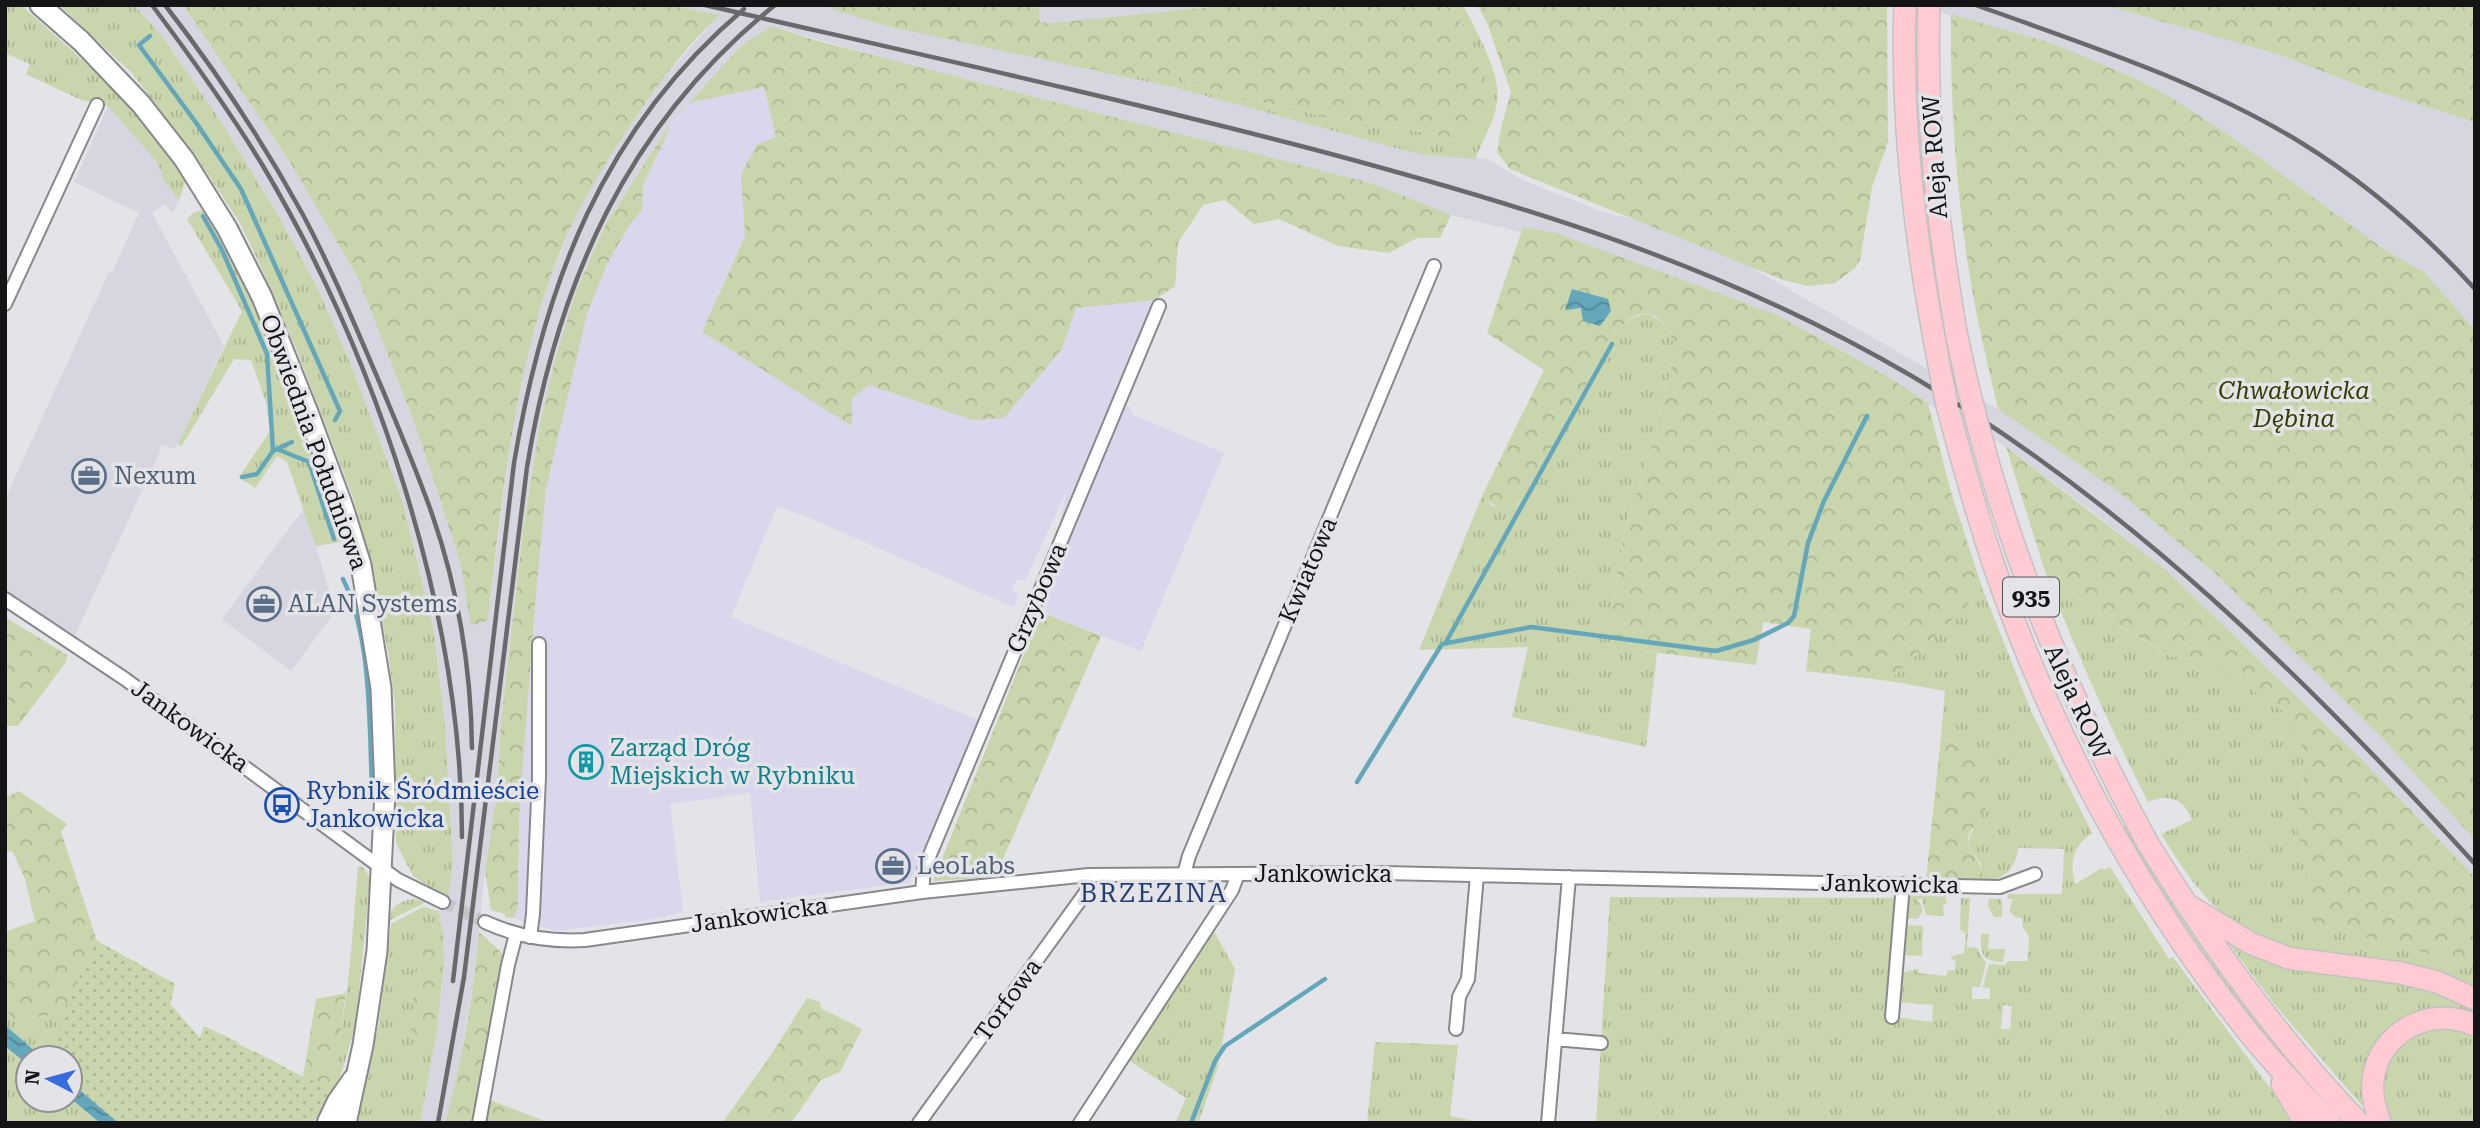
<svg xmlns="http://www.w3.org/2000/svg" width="2480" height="1128" viewBox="0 0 2480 1128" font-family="'Roboto Serif',serif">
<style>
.built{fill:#d6d6e1}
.industrial{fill:#dad7ed}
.grass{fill:url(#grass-tufts);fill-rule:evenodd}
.forest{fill:url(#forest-crowns)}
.park{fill:url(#park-dots)}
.water{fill:url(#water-waves)}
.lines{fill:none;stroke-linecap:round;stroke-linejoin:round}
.stream{stroke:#64a7bb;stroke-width:4.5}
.minor-tunnel{stroke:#c5c4c8;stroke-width:12;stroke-dasharray:12 6;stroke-linecap:butt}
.minor-casing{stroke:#89898d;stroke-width:16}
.secondary-casing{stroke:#89898d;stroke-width:23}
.primary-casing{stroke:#c2c2c2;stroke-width:24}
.minor{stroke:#fff;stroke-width:12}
.secondary{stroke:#fff;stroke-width:19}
.primary{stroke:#fecbd3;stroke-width:21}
.rail{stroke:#69686b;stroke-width:4.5}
.primary-bridge-casing{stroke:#c2c2c2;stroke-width:24;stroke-linecap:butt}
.primary-bridge{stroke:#fecbd3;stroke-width:21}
.labels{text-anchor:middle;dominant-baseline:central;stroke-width:7;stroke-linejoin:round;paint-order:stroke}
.shield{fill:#e4e3e8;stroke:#525255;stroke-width:2}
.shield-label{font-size:23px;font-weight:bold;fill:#141416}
.street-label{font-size:24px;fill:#141416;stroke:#e4e3e8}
.park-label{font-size:24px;font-style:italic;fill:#333e00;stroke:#e4e3e8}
.service-label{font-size:24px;fill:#4e5e75;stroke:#e4e3e8;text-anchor:start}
.culture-label{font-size:24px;fill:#0d838f;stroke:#e4e3e8;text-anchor:start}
.transit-label{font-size:24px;fill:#164399;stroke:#e4e3e8;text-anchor:start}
.neighbourhood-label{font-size:26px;letter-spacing:2px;fill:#233e75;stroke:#e4e3e8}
</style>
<defs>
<pattern id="grass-tufts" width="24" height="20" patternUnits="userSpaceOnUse" patternTransform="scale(1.75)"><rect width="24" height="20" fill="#c9d5ac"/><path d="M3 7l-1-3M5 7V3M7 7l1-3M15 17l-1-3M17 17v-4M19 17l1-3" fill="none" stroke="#acb693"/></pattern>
<pattern id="forest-crowns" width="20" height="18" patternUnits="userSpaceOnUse" patternTransform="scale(1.75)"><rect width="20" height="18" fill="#c9d5ac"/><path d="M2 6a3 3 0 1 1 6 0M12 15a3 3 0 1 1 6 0" fill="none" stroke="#acb693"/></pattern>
<pattern id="park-dots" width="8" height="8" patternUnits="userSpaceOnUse" patternTransform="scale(1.75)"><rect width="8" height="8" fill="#c9d5ac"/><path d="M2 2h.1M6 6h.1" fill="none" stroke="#acb693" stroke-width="1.8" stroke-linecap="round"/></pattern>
<pattern id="water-waves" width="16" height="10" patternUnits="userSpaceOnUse" patternTransform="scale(1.75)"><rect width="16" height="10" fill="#64a7bb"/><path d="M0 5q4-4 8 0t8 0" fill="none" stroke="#518797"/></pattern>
</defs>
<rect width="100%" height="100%" fill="#e4e3e8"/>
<path class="built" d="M134,5H183L290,162L358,278L413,419L436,487L460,562L471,624L488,621L513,420L528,352L549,280L577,214L606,160L664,77L719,15L668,5H818L883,25L1173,87L1418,154L1488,159L1522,180L1603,212L1635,220L1745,264L1998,409L2116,490L2215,573L2382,738L2475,840V877L2362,760L2166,570L2082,504L2006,447L1766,314L1589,249L1451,215L1374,184L876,56L771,26L739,48L670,124L606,224L577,289L556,356L540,424L523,531L501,723L497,794L485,870L474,977L458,1076L445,1123H420L437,1032L444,961L443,931L438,911L449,892L453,864L445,725L434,632L403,503L350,362L316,285L278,215L220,120L162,36Z
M1039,5H1229L1052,23L1040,22Z
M1913,5H2104L2281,55L2357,85L2475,122V330L2424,272L2385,250L2223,131L2167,95L2132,77L2054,44Z
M108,106L158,162L166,184L179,200L173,213L164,204L152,213L224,346L178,444L173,449L161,445L159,454L75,635L5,591V499L109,272L112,273L139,213L74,182Z
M305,507L335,612L291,671L222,619Z"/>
<path class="industrial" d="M764,87L776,138L741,174L745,236L702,332L852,425V399L869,385L973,420L1062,349L1076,308L1155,300L1121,382L1115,383L1133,415L1224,453L1141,651L1041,612L1067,490L1025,581L1017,579L1012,589L1018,597L1013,607L812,519L777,506L731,617L978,720L910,882L760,902L750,793L670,804L683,912L654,919L556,931L513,918L518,907L519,819L534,618L546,489L575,360L587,314L607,264L629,226L642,210L643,185L665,139L670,124L689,103Z"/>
<path class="grass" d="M5,5H21L105,80L151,130L186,180L179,200L166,184L157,162L108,106L81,100L26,74L30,64L5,53Z
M59,5H134L162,36L220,120L278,215L316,285L350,362L403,503L434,632L445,725L453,864L449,892L446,897L413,876L396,843L395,704L388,651L354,500L297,351L260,265L240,223L209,176L133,74Z
M1450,5H1463C1476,31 1502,74 1497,103C1494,122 1482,142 1475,159L1418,154L1173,87L1082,68L1110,71H1174L1186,82L1262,103L1297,108L1322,117L1339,118L1433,134L1462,142L1471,39Z
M202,210H209L271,336L342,534L341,542L316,546L287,462L277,456L255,488L239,477L270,431L266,403L251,360L234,359L181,447L178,444L242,311L187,219L193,213Z
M1648,314C1665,322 1673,331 1675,350L1656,431L1625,530L1611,613L1636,650L1657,653L1646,747L1512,717L1528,647L1419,650L1482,496L1492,506L1517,505L1524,498L1611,339C1622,326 1630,316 1648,314Z
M2044,568L2091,609L2170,656L2209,662L2287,713L2306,756L2297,826L2403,945L2440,955L2475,971V990C2434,981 2394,973 2353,964C2315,955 2275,949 2241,927C2206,905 2183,869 2161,834L2192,820C2185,799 2168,793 2148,802C2109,725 2074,648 2044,568Z
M1983,590L2032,713L2092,833C2073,846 2069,862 2075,884L2102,868L2104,870L2110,867L2169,959L2173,957L2296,1123H1596L1610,897L1906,898L1908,891L1944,893L1947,903L1943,905L1944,916L1926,915L1922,899L1917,898L1923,909L1918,919L1906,918L1905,925L1923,926L1922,956L1903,955L1901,973L1918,969L1919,973L1946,976L1948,970H1955L1956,962L1950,957L1964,953L1966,934L1960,929L1961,898H1970L1967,947L1977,948L1986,963L1980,987H1972V999H1990V988L1983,987L1989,964L2005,965L2008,961H2028L2029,936L2023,928L2022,918L2016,917L2009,911L2013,899H2007L2008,894H2062L2064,849L2018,848C2016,869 2003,881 1983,881L1981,863L1970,850L1968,841L1975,825L1952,740L1941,737L1945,691L1889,681ZM1898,1002L1933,1005L1932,1022L1897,1017ZM2003,1005L2012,1006L2010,1029H2001Z
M2126,825L2175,905L2237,994L2347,1123H2341C2256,1033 2183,934 2122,827Z
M358,866L364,868L370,879L356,1024L334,1097L329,1108L320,1113C348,1035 351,948 358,866Z
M414,899L426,902L388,921C391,906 399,901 414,899Z
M1989,899H2002V917H1994L1988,906Z
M423,907L438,911L443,931L434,926L426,932L411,1038H425L437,1032L420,1123H356V1113L378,1028L391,924Z
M1212,928L1235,969L1218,1067L1199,1121L1211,1123H1175L1186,1098L1128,1060Z
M1981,934H1989L1988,949H2005L2003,962C1982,961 1980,954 1981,934Z
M2227,941L2417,985L2475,1009V1016L2414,1015L2365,1106L2363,1107L2275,1005Z
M70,998V1058H43L5,1025V1010L15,1020L61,1014Z
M2445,1026L2475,1034V1123H2390C2377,1090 2380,1055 2413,1035C2422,1029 2436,1029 2445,1026Z
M1375,1042L1458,1045L1450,1116L1484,1123H1367Z
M5,1046L28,1065V1100L70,1098L100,1123H5Z"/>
<path class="forest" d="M183,5H668L720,15C687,44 661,81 636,117C601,168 569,222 549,281C512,391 501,507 488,621L471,625L460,562L436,487L413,419L358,278L290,162Z
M819,5H1039L1040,22L1052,23L1229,5H1450L1471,39L1477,57L1486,119L1462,142L1433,134L1339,118L1322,117L1297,108L1262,103L1186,82L1174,71L1153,80L1110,71L1082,68L883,25Z
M1477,5H1887L1888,142L1872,187L1860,260L1855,268L1835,283L1808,286L1783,280L1510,169L1497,152L1501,128L1511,92L1487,23Z
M2104,5H2475V122L2357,85L2281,55Z
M1951,14L2054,44L2132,77L2167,95L2223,131L2385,250L2424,272L2475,330V840L2382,738L2215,573L2116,490L1998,409C1988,365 1977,321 1970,277C1956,190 1950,102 1951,14Z
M771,26L818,41L1374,184L1451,215L1440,238H1417L1389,253L1338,246L1279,219L1254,224L1225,200L1203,205L1178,243L1175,286L1155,300L1076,308L1062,349L1004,418L973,420L869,385L852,399V426L702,332L745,236L741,174L757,145L776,137L764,87L689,103L739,48Z
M670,124L665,139L643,185L642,210L629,226L607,264L587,314L546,489L534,618L519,819L518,907L513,918L505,917V914L491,910L485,870L497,794L501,723L523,531L540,424L556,356L577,289L606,224Z
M1523,227L1556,233L1777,315L1885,375L1928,403L1951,492L1983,590L1889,681L1806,671L1811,629L1763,622L1756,665L1636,650L1619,643L1613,633L1611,613L1625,530L1656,431L1675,350C1673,332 1658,306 1635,316C1625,322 1618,330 1611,339L1524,498C1510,512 1495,509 1482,496L1544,370L1487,333Z
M2006,447L2166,570L2362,760L2475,877V971C2423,948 2370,938 2316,926L2297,826L2306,756L2287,714L2209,662L2171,656L2091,609L2044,568Z
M1041,612L1101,636L995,877L933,881Z
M5,617L67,655L66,662L18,726H5Z
M1941,737C1968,745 1986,761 1987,791C1987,798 1987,805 1984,812C1980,822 1968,829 1968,841C1968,855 1984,860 1983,881L1926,879Z
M19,791L67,824L61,832L97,941L175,984L170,1004L200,1038L204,1026L238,1042L118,1123L70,1082V999L61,1014L15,1020L5,1010V932L35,921L25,879L13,852L5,850V798Z
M435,926L443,931L444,961L437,1032L425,1038H411L417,950L426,932Z
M479,932L503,954L490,1045L475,1123H445C463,1060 473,996 479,932Z
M346,993C340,1031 337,1095 312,1123H190L254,1067V1051L303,1077L316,999Z
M807,998L820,1002L821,1008L862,1029L840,1072L821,1080L791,1123H722L771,1055Z
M490,1100L550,1123H485Z"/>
<path class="park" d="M97,941L175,984L170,1004L200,1039L204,1026L303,1077L330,1086L320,1113L312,1123H118L70,1082V1058H49L70,998Z"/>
<path class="water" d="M1572,289L1608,299L1611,311L1600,326L1583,321L1581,308L1565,310Z
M5,1025L43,1058H28V1065L5,1046Z
M70,1082L115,1120L118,1123H100L70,1098Z"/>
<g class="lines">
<path class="stream" d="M150,36L139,45L197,124L241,189L340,411L335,420
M203,216L222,250L267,354L273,451
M277,449L309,462L334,539
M242,477L257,474L273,451L292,442
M343,579C372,638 369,723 372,788
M1446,642L1612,344
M1357,782L1442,644L1531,627L1716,651L1754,640L1788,623L1794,616L1808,543L1824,501L1867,416
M1191,1123L1215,1061L1225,1046L1325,979"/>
<path class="minor-tunnel" d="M443,902L485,922"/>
<g class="minor-casing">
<path id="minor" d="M5,304L97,105
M5,599L125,679L398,880L443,902
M1184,874L1189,856L1434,266
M922,892L924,869L1159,306
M485,922C517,937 550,942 585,940L922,892L1089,875L1384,873L2000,887L2035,874
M530,937L533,914L539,777V644
M1892,1017L1903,884
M1456,1029L1459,997L1468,979L1477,875
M1555,1039L1601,1043
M479,1123L508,965L516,934
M919,1123L1086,892L1089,875
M1080,1123L1232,890L1238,874
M1548,1123L1569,877"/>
</g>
<g class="secondary-casing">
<path id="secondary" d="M40,5L81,41L141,104L184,159L227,228L262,297L309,415L343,507L361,565L381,688L385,792L377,951L363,1045L346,1123
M327,1123L337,1102L353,1079"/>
</g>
<g class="primary-casing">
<path id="primary" d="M1929,5C1925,117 1938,228 1957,337
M1947,405C1961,458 1976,511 1993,563C2050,730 2135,890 2245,1028C2271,1061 2301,1092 2330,1123
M2147,842C2209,943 2277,1037 2359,1123
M2191,907L2250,943L2288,958L2401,973L2437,982L2475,999
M2282,1084L2305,1123
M2380,1123C2376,1109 2371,1095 2373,1080C2379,1031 2431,1005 2475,1025"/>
</g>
<use href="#minor" class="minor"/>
<use href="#secondary" class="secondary"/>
<use href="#primary" class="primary"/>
<path class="rail" d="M152,5C191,57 229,110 263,166C377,358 462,613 462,837
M165,5C216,71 262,140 302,213C332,269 356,328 381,386C399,429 417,471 432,514C458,589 471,669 472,748
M705,5C909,52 1113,97 1316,150C1526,206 1720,264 1910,375C2126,501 2308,680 2475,864
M1976,5C2086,45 2200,81 2300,142C2365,182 2424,233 2475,289
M453,981L514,463C544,285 602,129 744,9
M438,1123L464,977L527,467C557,284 627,124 775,5"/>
<g class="primary-bridge-casing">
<path id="primary-bridge" d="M1905,5C1900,140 1920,274 1947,405
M1957,337C1995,520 2058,678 2147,842"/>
</g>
<use href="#primary-bridge" class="primary-bridge"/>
</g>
<defs>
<g id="office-ring" transform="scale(1.75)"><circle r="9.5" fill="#e4e3e8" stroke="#5c6f8a" stroke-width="1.5"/><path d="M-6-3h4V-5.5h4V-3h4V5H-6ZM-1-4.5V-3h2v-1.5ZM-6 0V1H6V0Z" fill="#5c6f8a"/></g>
<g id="building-ring" transform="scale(1.75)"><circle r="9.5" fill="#e4e3e8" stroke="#0f9aa8" stroke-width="1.5"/><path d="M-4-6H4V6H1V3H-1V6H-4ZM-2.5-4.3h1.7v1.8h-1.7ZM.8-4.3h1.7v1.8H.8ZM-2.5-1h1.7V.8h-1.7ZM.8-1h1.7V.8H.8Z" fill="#0f9aa8"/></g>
<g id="bus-ring" transform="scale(1.75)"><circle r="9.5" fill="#e4e3e8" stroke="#1a4fb4" stroke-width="1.5"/><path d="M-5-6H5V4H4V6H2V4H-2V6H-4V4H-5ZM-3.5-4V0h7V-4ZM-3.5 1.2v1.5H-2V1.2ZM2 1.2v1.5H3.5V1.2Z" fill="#1a4fb4"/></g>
</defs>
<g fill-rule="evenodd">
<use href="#office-ring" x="89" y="476"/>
<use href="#office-ring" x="264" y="604"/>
<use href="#building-ring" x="586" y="762"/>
<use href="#bus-ring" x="282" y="805"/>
<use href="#office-ring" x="893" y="866"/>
</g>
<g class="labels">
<rect class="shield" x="2003" y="577.5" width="56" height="39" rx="5"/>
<g class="shield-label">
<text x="2031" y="597">935</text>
</g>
<g class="street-label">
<text transform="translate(1935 157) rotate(-94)">Aleja ROW</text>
<text transform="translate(314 442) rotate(70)">Obwiednia Południowa</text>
<text transform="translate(1308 570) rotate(-67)">Kwiatowa</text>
<text transform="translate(1037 598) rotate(-67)">Grzybowa</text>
<text transform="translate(2077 702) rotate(65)">Aleja ROW</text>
<text transform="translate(190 726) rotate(36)">Jankowicka</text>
<text x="1323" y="874">Jankowicka</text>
<text transform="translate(1890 884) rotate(1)">Jankowicka</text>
<text transform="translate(759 915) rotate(-8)">Jankowicka</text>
<text transform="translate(1008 1000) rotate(-54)">Torfowa</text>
</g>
<g class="park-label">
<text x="2294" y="391">Chwałowicka<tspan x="2294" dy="28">Dębina</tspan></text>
</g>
<g class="service-label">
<text x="114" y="476">Nexum</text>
<text x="288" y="604">ALAN Systems</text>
<text x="917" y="866">LeoLabs</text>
</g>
<g class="culture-label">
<text x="610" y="748">Zarząd Dróg<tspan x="610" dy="28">Miejskich w Rybniku</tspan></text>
</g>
<g class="transit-label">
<text x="306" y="791">Rybnik Śródmieście<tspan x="306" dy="28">Jankowicka</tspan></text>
</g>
<g class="neighbourhood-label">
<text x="1154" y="893">BRZEZINA</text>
</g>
</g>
<rect width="2480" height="1128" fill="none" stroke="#141416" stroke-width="14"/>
<g transform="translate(49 1079) rotate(276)"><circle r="33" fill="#e4e3e8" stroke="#919094" stroke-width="2"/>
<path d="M0-5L12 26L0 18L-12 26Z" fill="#366cdc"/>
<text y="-10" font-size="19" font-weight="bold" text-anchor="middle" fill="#141416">N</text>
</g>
</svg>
